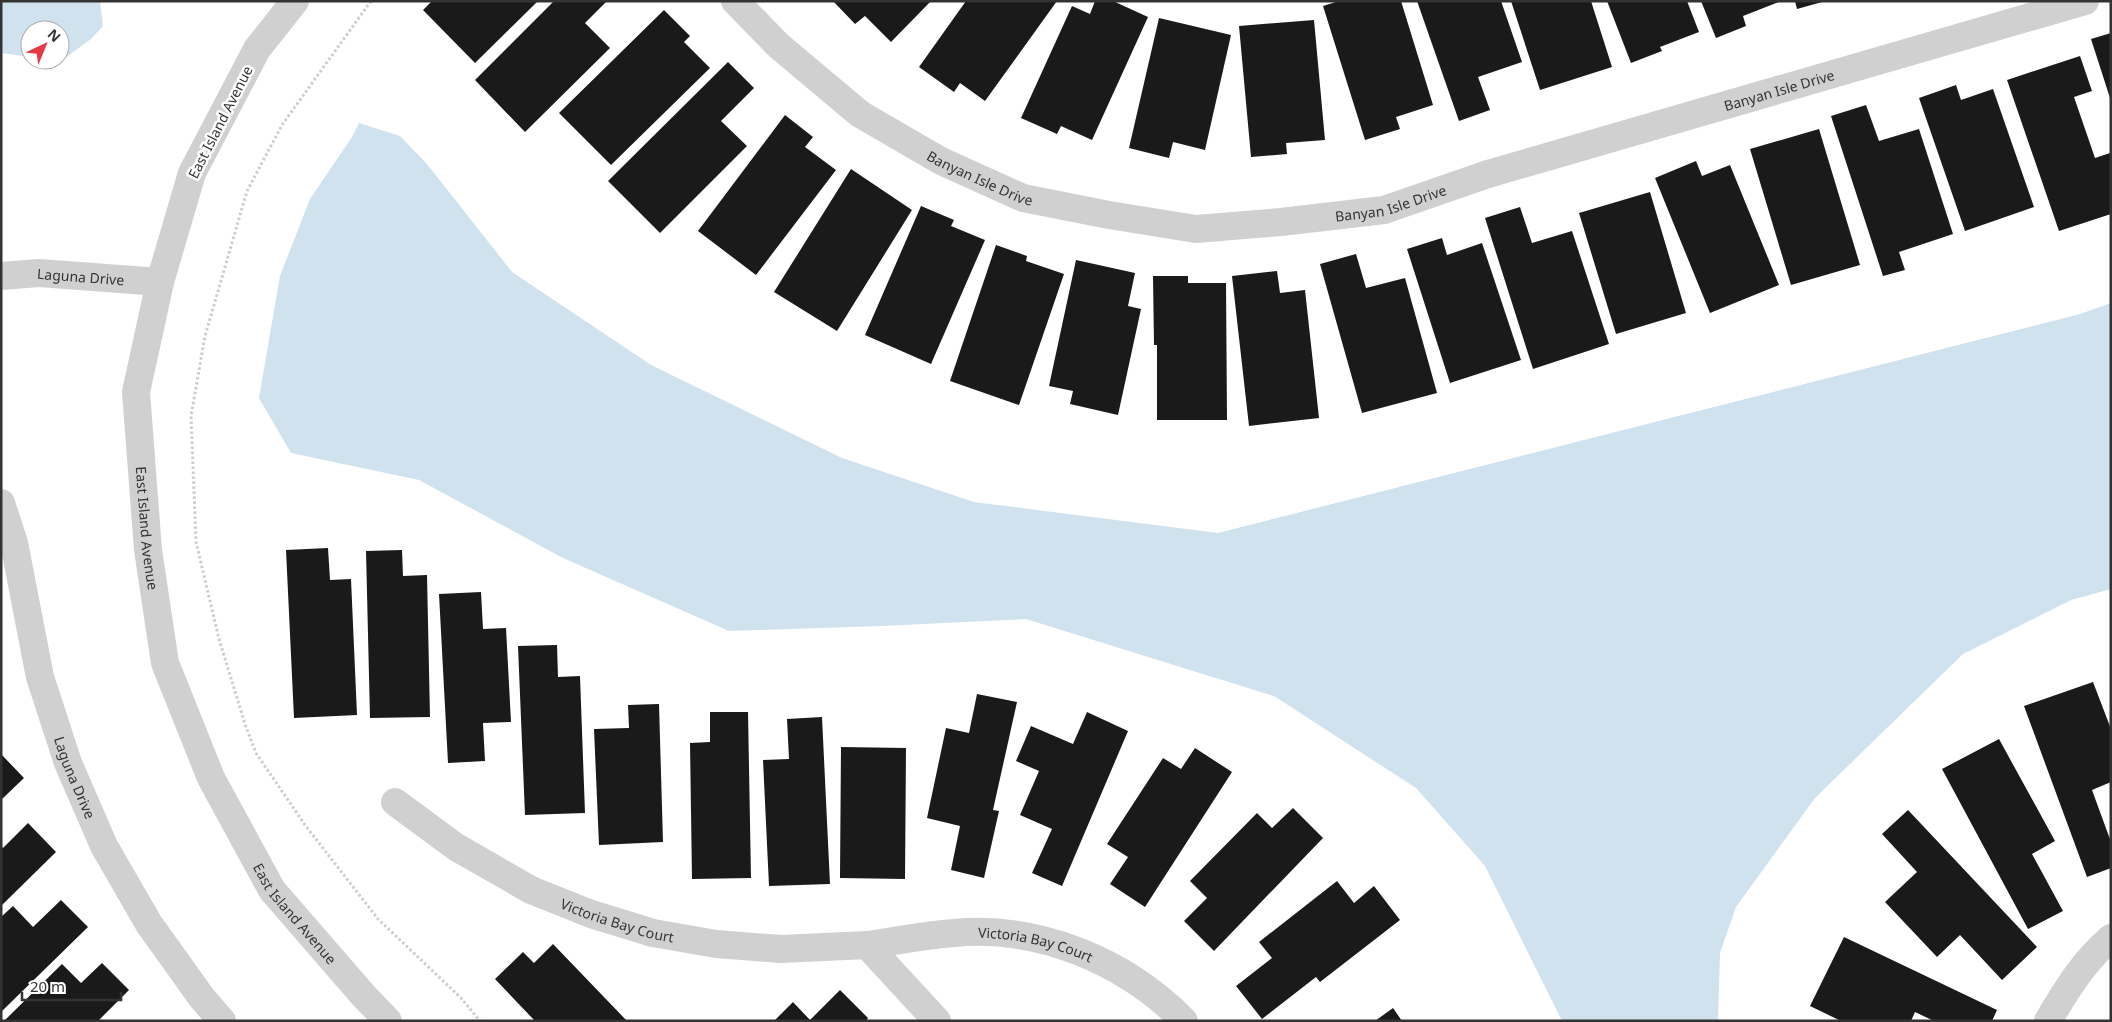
<svg xmlns="http://www.w3.org/2000/svg" width="2112" height="1022" viewBox="0 0 2112 1022" font-family="'Noto Sans',sans-serif">
<style>
.water{fill:#cfe2ee}
.building{fill:#1a1a1a}
.lines{fill:none;stroke-linecap:round;stroke-linejoin:round}
.path{stroke:#cdcdcd;stroke-width:3;stroke-dasharray:2.5 2.5;stroke-linecap:butt}
.street{stroke:#d0d0d0;stroke-width:28}
.labels{text-anchor:middle;dominant-baseline:central;stroke-width:5;stroke-linejoin:round;paint-order:stroke}
.street-label{font-size:14px;fill:#333;stroke:#fff}
</style>
<rect width="100%" height="100%" fill="#fff"/>
<path class="water" d="M1,1H100L103,26L91,39L61,61L53,60H60V30H30V57L1,53Z
M359,123L400,136L427,164L512,272L651,365L842,458L974,502L1218,533L2080,314L2111,303V589L2071,600L1963,654L1815,798L1736,907L1720,953L1718,1021H1562L1485,866L1416,788L1274,696L1026,619L882,626L729,631L563,558L419,480L291,453L259,398L280,276L310,199L352,137Z"/>
<path class="building" d="M432,1H538L475,63L423,10Z
M554,1H607L585,23L610,48L525,132L475,80Z
M833,1H931L891,42L865,16L855,24Z
M966,1H1057L985,101L960,83L954,92L919,67Z
M1095,1H1113L1148,17L1092,140L1061,126L1057,134L1021,118L1072,6L1090,14Z
M1339,1H1401L1433,105L1396,117L1400,129L1365,140L1323,6Z
M1417,1H1501L1522,62L1478,77L1490,110L1459,121Z
M1511,1H1591L1612,67L1540,90Z
M1607,1H1687L1699,32L1660,47L1662,51L1631,63Z
M1701,1H1781L1743,16L1746,26L1716,38Z
M1795,1H1822V2L1797,9Z
M664,10L690,36L684,42L710,68L611,165L559,113Z
M1159,18L1231,35L1205,150L1173,142L1169,158L1129,148Z
M1314,20L1325,140L1286,143L1287,154L1251,157L1239,26Z
M2111,33V98H2110L2091,39Z
M2080,56L2092,91L2074,97L2095,158L2110,153L2111,156V214L2059,231L2007,80Z
M728,62L754,88L721,121L747,146L660,233L608,181Z
M1956,85L1961,100L1993,89L2034,207L1965,231L1919,98Z
M1866,105L1879,141L1919,129L1953,234L1899,252L1905,270L1883,276L1831,116Z
M785,115L813,137L805,147L836,170L756,275L698,231Z
M1819,129L1860,265L1791,285L1750,149Z
M1696,161L1702,176L1730,165L1779,285L1710,313L1655,178Z
M851,169L912,210L837,331L774,292Z
M1650,192L1686,313L1616,334L1579,213Z
M921,206L954,220L951,226L985,240L931,364L865,335Z
M1520,207L1532,243L1572,231L1609,344L1533,369L1485,218Z
M1442,238L1447,255L1482,243L1521,360L1450,383L1407,249Z
M996,245L1027,256L1026,261L1064,274L1019,405L950,381Z
M1356,254L1366,288L1405,278L1437,393L1362,413L1320,264Z
M1076,260L1135,273L1128,306L1141,309L1118,415L1070,404L1073,391L1049,386Z
M1277,271L1280,293L1305,290L1319,418L1249,426L1232,276Z
M1153,276H1188V283H1226L1227,420H1157V345H1154Z
M328,548L330,580L351,579L357,715L294,718L286,550Z
M402,550L403,576L427,575L430,717L370,718L366,551Z
M481,592L483,629L506,628L511,722L483,723L485,761L448,763L439,594Z
M557,645L558,677L580,676L585,813L525,815L518,646Z
M2093,682L2111,729V782L2092,790L2111,842V868L2087,877L2024,706Z
M977,694L1017,702L993,810L999,811L984,878L951,870L960,826L927,818L946,728L969,733Z
M659,704L663,842L599,845L594,729L629,728L628,705Z
M710,712H748L751,878L692,879L690,743L710,742Z
M1087,712L1128,731L1062,886L1032,873L1052,829L1020,815L1039,771L1016,761L1031,726L1073,744Z
M822,717L830,884L769,886L763,760L789,759L787,719Z
M1999,739L2055,841L2032,854L2063,911L2028,929L1942,769Z
M841,747L906,748L905,879L840,878Z
M1195,748L1232,772L1145,907L1110,884L1128,857L1107,844L1163,758L1181,769Z
M1,754L24,778L1,800Z
M1293,808L1323,838L1214,951L1184,921L1207,898L1190,881L1257,813L1272,828Z
M1908,810L2037,947L2002,980L1960,935L1937,957L1885,902L1917,872L1882,834Z
M28,823L56,852L1,906V846L3,848Z
M1337,881L1354,903L1374,886L1400,920L1320,982L1316,977L1262,1019L1236,986L1272,958L1259,942Z
M61,900L88,927L1,1012V917L13,906L33,927Z
M1844,937L1997,1010L1992,1021H1934L1915,1012L1911,1021H1841L1810,1006Z
M553,944L627,1021H535L495,979L523,952L534,963Z
M102,963L129,990L98,1021H4L62,964L81,983Z
M840,990L868,1018L866,1021H774L793,1002L810,1020Z
M1393,1008L1402,1021H1375Z"/>
<g class="lines">
<path class="path" d="M371,1L282,125L247,191L205,336L191,416L196,542L219,639L245,724L256,753L305,825L378,919L461,998L480,1021"/>
<g class="street">
<path id="s1" d="M295,1L257,49L192,173L160,282L136,392L148,550L165,663L211,778L272,890L363,995L388,1021"/>
<path id="s2" d="M735,1L779,46L860,114L941,161L1023,198L1109,215L1196,229L1281,222L1384,210L1488,174L2085,1"/>
<path id="s3" d="M1,276L39,273L160,282"/>
<path id="s4" d="M1,503L14,543L40,677L68,763L104,846L149,924L202,998L222,1021"/>
<path id="s5" d="M395,802L456,847L531,890L591,914L653,933L716,944L781,949L867,945L937,1021"/>
<path id="s6" d="M867,945C896,941 925,935 954,933C1039,925 1125,961 1184,1021"/>
<path d="M2048,1021C2066,990 2084,961 2111,938"/>
</g>
</g>
<g class="labels">
<g class="street-label">
<text stroke="none"><textPath href="#s2" startOffset="1130">Banyan Isle Drive</textPath></text>
<text transform="translate(220 122) rotate(-63)">East Island Avenue</text>
<text stroke="none"><textPath href="#s2" startOffset="305">Banyan Isle Drive</textPath></text>
<text stroke="none"><textPath href="#s2" startOffset="725">Banyan Isle Drive</textPath></text>
<text stroke="none"><textPath href="#s3" startOffset="80">Laguna Drive</textPath></text>
<text stroke="none"><textPath href="#s1" startOffset="564">East Island Avenue</textPath></text>
<text stroke="none"><textPath href="#s4" startOffset="285">Laguna Drive</textPath></text>
<text stroke="none"><textPath href="#s1" startOffset="984">East Island Avenue</textPath></text>
<text stroke="none"><textPath href="#s5" startOffset="254">Victoria Bay Court</textPath></text>
<text stroke="none"><textPath href="#s6" startOffset="171">Victoria Bay Court</textPath></text>
</g>
</g>
<rect width="2112" height="1022" fill="none" stroke="#333333" stroke-width="5"/>
<g transform="translate(45 45) rotate(44)"><circle r="24" fill="#ffffff" stroke="#adadad"/>
<path d="M0-4L9 19L0 12L-9 19Z" fill="#e63946"/>
<text y="-8" font-size="14" font-weight="bold" text-anchor="middle" fill="#333333">N</text>
</g>
<path d="M22 992v8h99v-8" fill="none" stroke="#333333" stroke-width="2.5"/>
<text x="30" y="992" font-size="15" fill="#333333" stroke="#ffffff" stroke-width="4" paint-order="stroke">20 m</text>
</svg>
